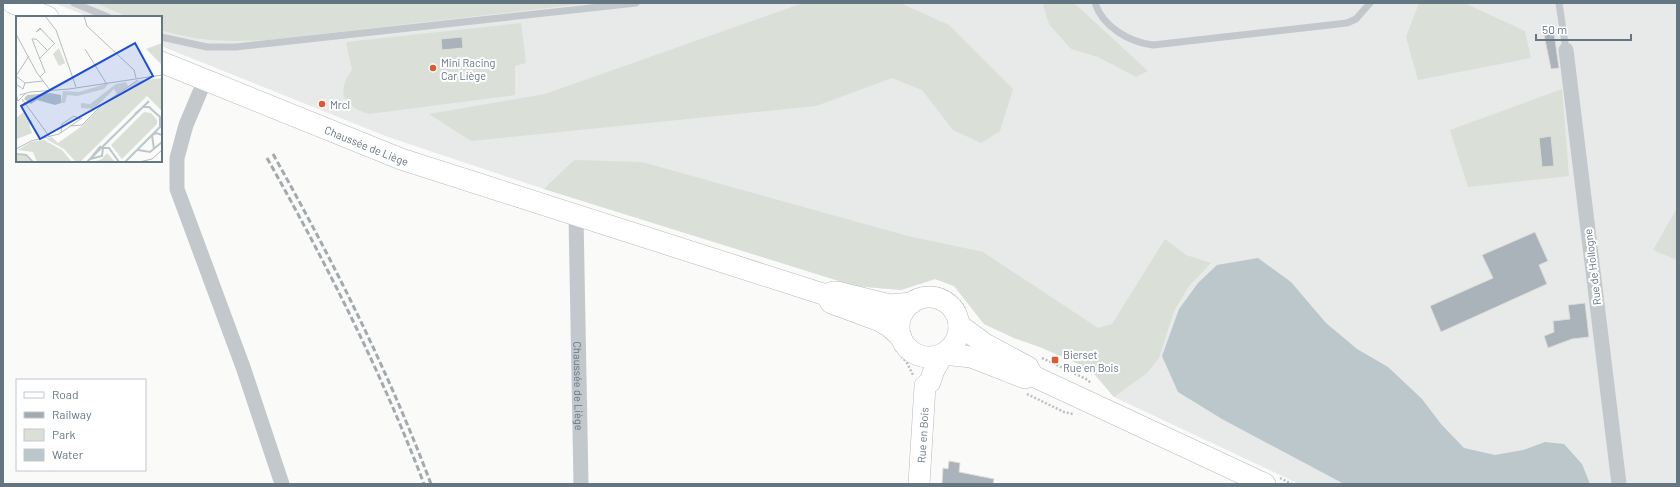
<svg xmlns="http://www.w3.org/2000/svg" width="1680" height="487" viewBox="0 0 1680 487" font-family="Barlow,sans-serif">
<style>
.built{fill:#e8e9e9}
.green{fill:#dadfd7}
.water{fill:#bbc7cb}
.building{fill:#aab3b9;stroke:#dcdcda}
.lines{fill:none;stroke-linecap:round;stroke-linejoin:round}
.secondary-casing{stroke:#b3babf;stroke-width:22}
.path{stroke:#bbbfc2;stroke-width:2.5;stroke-dasharray:2 2;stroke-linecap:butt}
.lane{stroke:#c3c8cc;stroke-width:7}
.street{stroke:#c3c8cc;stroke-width:15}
.secondary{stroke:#fff;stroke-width:21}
.rail{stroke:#a2aab0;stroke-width:3;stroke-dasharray:6 3;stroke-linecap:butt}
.poi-dot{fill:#e4572e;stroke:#fff;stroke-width:1.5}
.labels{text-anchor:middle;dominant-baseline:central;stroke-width:4;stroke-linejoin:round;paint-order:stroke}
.poi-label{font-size:11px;fill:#657683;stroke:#fff;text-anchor:start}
.street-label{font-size:11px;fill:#657683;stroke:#fff}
.inset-river{fill:none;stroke:#bbc7cb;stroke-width:2}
.inset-road{fill:none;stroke:#b5bdc2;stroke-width:1}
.view{fill:#1d4ed8;fill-opacity:0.15;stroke:#1d4ed8;stroke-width:2}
.inset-edge{fill:none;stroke:#657683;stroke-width:2}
</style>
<rect width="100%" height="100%" fill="#fafaf8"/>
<path class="built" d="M54,3H1677V484H1299L1114,397L1090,369L1040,347L1014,338L984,324L954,286L935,279L901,290L855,286L544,189L388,137L161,46V17H89Z"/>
<path class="green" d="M95,3H591L268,40C226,42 201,42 161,30V17H129Z
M803,3H900L949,25L1013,89L1000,131L981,143L953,130L922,90L892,78L816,106L471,141L429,114L545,94Z
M1044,3H1074L1148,71L1136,77L1098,57L1071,49L1049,24L1043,5Z
M1419,3H1464L1525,31L1531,58L1418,80L1406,37Z
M521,23L526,63L515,66V95L369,114C344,106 335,94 352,70L346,42Z
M1562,89L1569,176L1468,187L1450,130Z
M574,160L642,162L908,236L983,252L1098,328L1112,324L1165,239L1186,255L1211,263L1189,286L1174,311L1159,358L1147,373L1114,397L1090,369L1040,347L1014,338L984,324L954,286L935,279L901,290L855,286L544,189Z
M1677,208V260L1653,250Z"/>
<path class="water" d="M1258,258L1291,282L1326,323L1357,349L1388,367L1422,399L1441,424L1464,448L1495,455L1523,450L1545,442L1564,444L1582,464L1590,484H1344L1222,419L1178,392L1162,356L1179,309L1198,283L1217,265Z"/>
<path class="building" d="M1554,33L1559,68L1551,69L1544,35Z
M462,37L463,48L442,50L441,39Z
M1551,136L1554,166L1542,167L1539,138Z
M1535,232L1548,261L1539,265L1547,284L1441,332L1430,306L1493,278L1482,255Z
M1585,303L1589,337L1572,339L1548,348L1544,336L1554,332L1553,321L1570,319L1568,305Z
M949,461L960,463L959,472L994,479L993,484H942L943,468L948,469Z"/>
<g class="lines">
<g class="secondary-casing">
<g id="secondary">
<path d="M13,3L48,17"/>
<path id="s2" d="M161,62L401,159L826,295L831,303L880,321L890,327L901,337"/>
<path d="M826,295L833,292H837L890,305L912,303"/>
<circle cx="929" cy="327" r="30"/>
<path d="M959,325L985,344L1028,367L1033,376L1265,484"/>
<path d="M943,354L971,357L1025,378"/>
<path id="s3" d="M919,484L925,386L930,382L934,370L943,354"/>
</g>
</g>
<path class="path" d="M919,289C938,284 957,292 966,311
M899,353L907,363L913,375
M1042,358L1086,379L1091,383
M1027,394L1064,412L1073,414
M1280,478L1292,484"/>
<path class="lane" d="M74,3L108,17
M1095,3C1103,27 1129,42 1153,45L1347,23L1356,19L1370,3
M1559,3L1566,50
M161,37L207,47H236L636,3"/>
<g class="street">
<path d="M1566,50L1619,484"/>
<path d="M205,80L186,125L177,158V189L243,367L282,484"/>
<path id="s1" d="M576,216L581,484"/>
</g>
<use href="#secondary" class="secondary"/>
<path class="rail" d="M273,154C333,261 388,370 431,484
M267,158C326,263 381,371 424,484"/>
</g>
<g class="poi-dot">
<circle cx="433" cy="68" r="4"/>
<circle cx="322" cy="104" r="4"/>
<rect x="1051" y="356" width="8" height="8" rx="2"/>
</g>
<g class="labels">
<g class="poi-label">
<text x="441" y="62">Mini Racing<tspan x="441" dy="13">Car Liège</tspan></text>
<text x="330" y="104">Mrcl</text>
<text x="1063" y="354">Bierset<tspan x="1063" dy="13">Rue en Bois</tspan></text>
</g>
<g class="street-label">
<text stroke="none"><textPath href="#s2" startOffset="222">Chaussée de Liège</textPath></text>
<text transform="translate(1592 267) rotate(-97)">Rue de Hollogne</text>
<text stroke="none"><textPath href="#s1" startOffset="170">Chaussée de Liège</textPath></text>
<text stroke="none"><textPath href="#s3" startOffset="49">Rue en Bois</textPath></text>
</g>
</g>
<g transform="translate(16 16)">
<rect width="146" height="146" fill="#fafaf8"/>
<path d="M146,27V49L130,33ZM43,32L49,47L43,50L37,38ZM146,62V95L131,80L64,146H60L48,133L30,123L36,121L42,127L66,110L87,89L122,65ZM110,66L112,70L101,78L98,73L78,93L65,92V87L74,88L100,68ZM93,67L88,73L61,80L51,79L49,87H45L47,75L63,76ZM9,95L11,102L16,105V110L13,109L16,117L1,123L0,102ZM128,96L135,97L141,104V108L106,143L95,129ZM28,124L46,134L56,146H21L17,136L2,134L15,126ZM91,137L99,146H77L86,143ZM0,139L9,140L15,146H0Z" fill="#dadfd7"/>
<path d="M34,77L45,79V87L39,89L21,84L15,88L8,83L11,79Z" fill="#bbc7cb"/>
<path class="inset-river" d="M119,98L127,91H133L144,101V110M85,132H93L103,146M138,133L136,119L140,117L146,119M122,134L134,136L146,126M0,138L10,139L17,146M74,143L86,140L87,132L84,131L75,142M71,146L133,85M109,146L146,109"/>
<path class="inset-road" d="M29,0L40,14L60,71M68,0L71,10L118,54L120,62M25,13L20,16L24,12L38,27M0,18L21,57L34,74M69,33L90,67M23,43L39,27M0,60L9,67L27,65M0,60L13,40M24,61L29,56L16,23H20L31,34M0,68L7,73L9,67M0,77L2,85L9,78M4,79L14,76L53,73L146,59M6,83L33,120M54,110L66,109L87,88L122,64M45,117L46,108L58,100L64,103M0,133L15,125L43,118L66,102M123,146L136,143L146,134"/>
<path class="view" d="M119,27L137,60L24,123L5,90Z"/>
<rect width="146" height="146" class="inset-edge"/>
</g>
<rect width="1680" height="487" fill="none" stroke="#657683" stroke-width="8"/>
<rect x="16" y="379" width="130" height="92" fill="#ffffff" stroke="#c1c8cd"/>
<rect x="24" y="392" width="20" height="6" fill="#ffffff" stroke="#c1c8cd"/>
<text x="52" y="399" font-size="12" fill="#657683">Road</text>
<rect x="24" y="412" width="20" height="6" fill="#a2aab0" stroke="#c1c8cd"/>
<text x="52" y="419" font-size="12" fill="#657683">Railway</text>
<rect x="24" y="429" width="20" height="12" fill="#dadfd7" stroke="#c1c8cd"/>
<text x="52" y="439" font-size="12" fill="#657683">Park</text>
<rect x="24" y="449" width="20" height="12" fill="#bbc7cb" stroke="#c1c8cd"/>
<text x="52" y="459" font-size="12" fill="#657683">Water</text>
<path d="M1536 34v6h95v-6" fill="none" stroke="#657683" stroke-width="2"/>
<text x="1542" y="34" font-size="12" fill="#657683" stroke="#ffffff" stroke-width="3" paint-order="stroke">50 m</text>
</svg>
